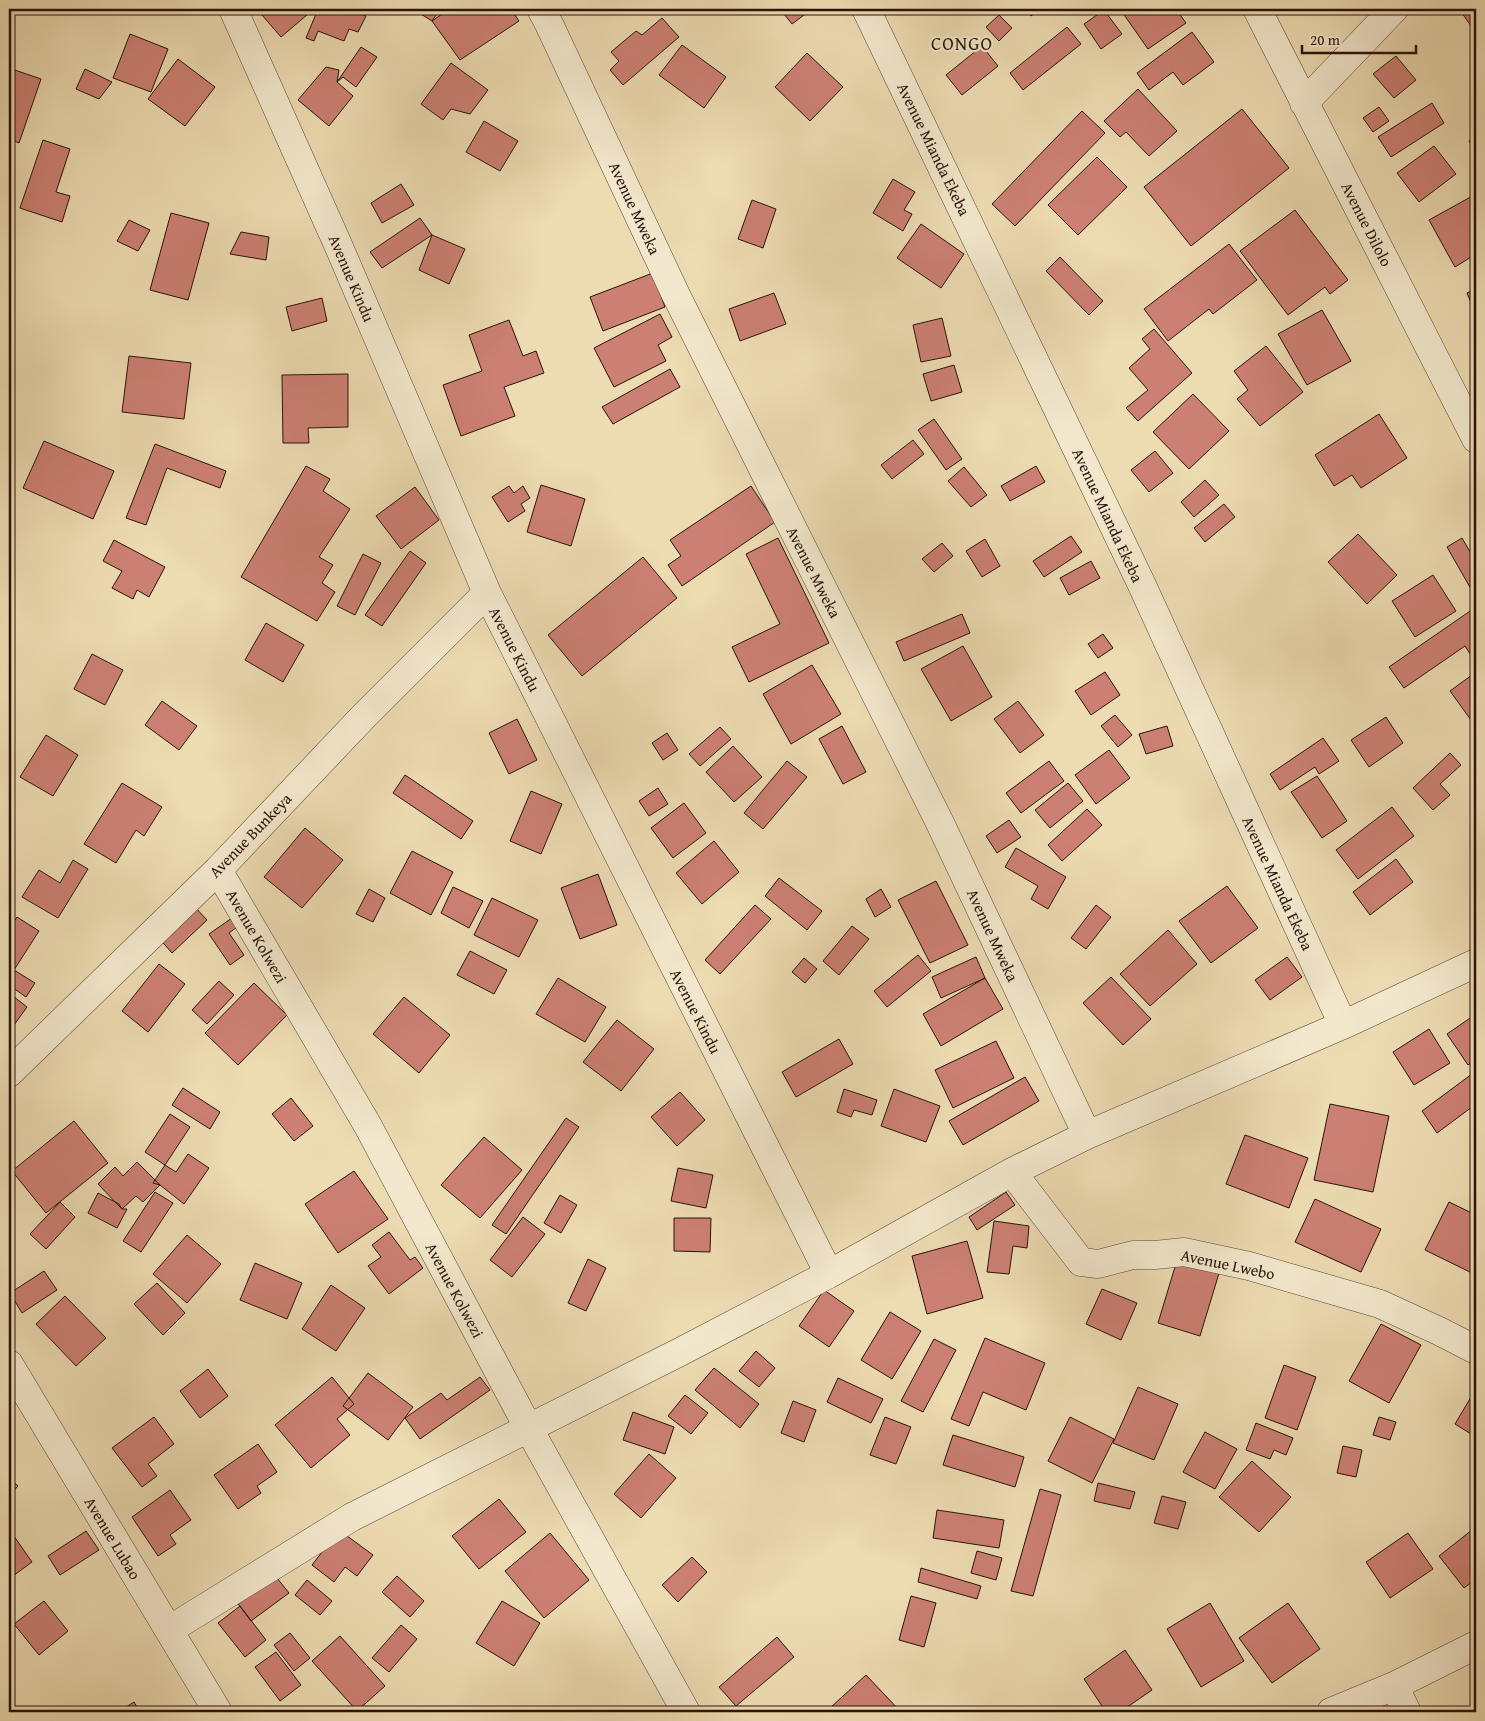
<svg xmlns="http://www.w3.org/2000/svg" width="1485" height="1721" viewBox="0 0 1485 1721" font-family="'Gentium Book Plus',serif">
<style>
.building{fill:#cc8073;stroke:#281309}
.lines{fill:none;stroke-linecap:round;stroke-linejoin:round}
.minor-casing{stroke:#594533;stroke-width:29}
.minor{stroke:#f3e8cd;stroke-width:28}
.labels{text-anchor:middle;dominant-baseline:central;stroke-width:4.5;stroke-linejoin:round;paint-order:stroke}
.street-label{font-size:16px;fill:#281309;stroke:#f3e8cd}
.quarter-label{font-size:19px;letter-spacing:1px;fill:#281309;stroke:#f3e8cd}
</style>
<rect width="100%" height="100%" fill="#eddbb2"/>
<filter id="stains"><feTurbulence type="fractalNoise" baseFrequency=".004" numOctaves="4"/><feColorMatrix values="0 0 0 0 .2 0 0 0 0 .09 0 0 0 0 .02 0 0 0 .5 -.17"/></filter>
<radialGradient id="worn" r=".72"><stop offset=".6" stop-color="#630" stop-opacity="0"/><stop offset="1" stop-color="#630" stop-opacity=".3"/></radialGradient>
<path class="building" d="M270,9H314L281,37L262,15Z
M318,9H349L366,16L358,32L349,29L344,41L318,31L314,41L306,38Z
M413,9H440L432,21Z
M449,9H511L519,21L460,60L432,21Z
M780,9H812L792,24Z
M1026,9H1040L1031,16Z
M1120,9H1176L1186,23L1148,49Z
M1459,9H1476V28L1474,30Z
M1104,10L1122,34L1101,49L1084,24Z
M999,15L1012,28L999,41L986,27Z
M662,18L679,37L623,85L610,70L619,61L611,52L636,31L642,35Z
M1067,27L1081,44L1023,90L1010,73Z
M1192,32L1214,62L1183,85L1173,72L1149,90L1137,73Z
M130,34L168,49L151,92L113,78Z
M682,45L726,77L704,108L659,75Z
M982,46L998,66L962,95L946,75Z
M361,47L377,57L356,87L343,77L337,82Z
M807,53L843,87L810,121L775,87Z
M1396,56L1416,80L1394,98L1373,74Z
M178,59L215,87L185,126L148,99Z
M451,63L488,90L470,114L451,109L443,120L421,104Z
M326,67L339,70L337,82L353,96L329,126L298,100Z
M9,68L41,79L19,143L9,139Z
M85,69L112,82L99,99L76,89Z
M1138,89L1177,131L1149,156L1126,132L1120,137L1104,121Z
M1432,103L1444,123L1391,157L1378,137Z
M1379,107L1389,121L1373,132L1363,118Z
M1242,109L1289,168L1191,246L1144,187Z
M1082,111L1105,133L1015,226L992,204Z
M484,121L518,141L500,171L466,152Z
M1476,135V152L1469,141Z
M43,140L70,149L56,192L70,196L62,222L20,208Z
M1434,146L1456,174L1419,202L1397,173Z
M1097,157L1127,187L1078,235L1048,205Z
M893,179L915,192L904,210L912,214L903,231L873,213Z
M401,184L414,205L382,223L371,203Z
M1476,194V254L1455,267L1429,220Z
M752,200L776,209L763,248L738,239Z
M1295,210L1348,280L1330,294L1325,287L1288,315L1240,251Z
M171,213L209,223L188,300L150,290Z
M420,218L432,235L382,268L370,252Z
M129,220L150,230L138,251L117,241Z
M921,224L964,254L941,288L897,258Z
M241,232L269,237L266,260L230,254Z
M432,235L465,249L449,284L419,270Z
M1229,244L1257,280L1213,314L1209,309L1168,341L1144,309Z
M1060,257L1103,301L1089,315L1046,271Z
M653,273L665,307L603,331L590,297Z
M1476,289V315L1467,293Z
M774,293L786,324L740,341L729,309Z
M322,298L327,321L292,331L286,307Z
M1322,310L1351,361L1307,385L1278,334Z
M660,314L672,337L658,345L666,361L614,387L594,348Z
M942,318L951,356L921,362L913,325Z
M509,320L523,356L536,351L544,373L504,387L515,416L461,436L443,385L482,371L469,335Z
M1154,329L1192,373L1138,421L1126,408L1148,390L1129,368L1150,349L1142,339Z
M1266,346L1303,392L1260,426L1237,399L1248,390L1234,371Z
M129,356L191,363L184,419L122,412Z
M954,365L962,392L931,401L923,374Z
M670,369L680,387L613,424L602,407Z
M348,374V427L308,428L309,443H283L282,375Z
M1193,394L1229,431L1189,469L1153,432Z
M1379,414L1407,458L1361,488L1352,475L1334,486L1315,455Z
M934,419L962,459L946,470L918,430Z
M913,440L924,454L892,479L881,465Z
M44,441L114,471L93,519L23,488Z
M155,444L226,471L220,488L167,468L146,525L126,518Z
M1155,451L1173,473L1149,492L1131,470Z
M306,466L330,479L323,491L350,509L319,557L333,565L322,583L335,592L317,621L241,577Z
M1036,466L1045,482L1010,501L1001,486Z
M964,467L987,495L971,507L948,481Z
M1205,480L1219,495L1194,517L1181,502Z
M541,485L585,499L571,546L527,532Z
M509,486L514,493L523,486L530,498L521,504L525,511L508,522L492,497Z
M751,486L775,522L682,586L668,565L681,556L670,540Z
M415,487L439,520L401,549L376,516Z
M1224,504L1235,517L1205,542L1194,528Z
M1358,534L1397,575L1367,604L1328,562Z
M1071,536L1082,552L1044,577L1033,561Z
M778,538L829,643L749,682L732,647L780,624L746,554Z
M1462,538L1476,562V586L1471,589L1447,547Z
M985,539L1000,566L982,577L966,551Z
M114,540L165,567L149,597L137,590L133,599L112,588L122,571L103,561Z
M942,543L953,556L934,572L922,559Z
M410,551L426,563L382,626L365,615Z
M363,554L381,563L355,615L337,606Z
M643,557L677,598L582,676L548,635Z
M1091,561L1100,578L1069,595L1060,578Z
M1433,575L1456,611L1415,637L1392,601Z
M1476,607V663L1465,646L1404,688L1389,667Z
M962,614L970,633L904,661L896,642Z
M266,623L304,645L283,682L245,660Z
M1103,634L1113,648L1098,658L1088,644Z
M963,646L992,697L951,721L921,669Z
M92,654L123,670L105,705L74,689Z
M812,665L841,714L791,744L763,694Z
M1105,672L1120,695L1091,715L1075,691Z
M1476,672V727L1450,691Z
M162,701L197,726L179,750L145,725Z
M1018,701L1044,735L1020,753L994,719Z
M1115,715L1132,735L1118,747L1101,726Z
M1386,717L1403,743L1369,767L1351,740Z
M517,719L537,760L509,774L489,733Z
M842,726L866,772L843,784L819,739Z
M1167,726L1173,746L1146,754L1139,734Z
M720,727L731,739L700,766L689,754Z
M667,733L678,750L663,760L652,743Z
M46,735L78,755L53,796L20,777Z
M1323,738L1339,761L1319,774L1315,767L1280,790L1270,774Z
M733,746L762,777L734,802L706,772Z
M1109,750L1130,778L1096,804L1075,775Z
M1450,753L1461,765L1440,784L1450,795L1433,810L1413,788Z
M787,761L807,777L763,829L744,813Z
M1049,761L1064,781L1021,813L1006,793Z
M405,775L473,821L461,839L393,793Z
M1317,776L1347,821L1322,838L1291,792Z
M122,783L162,807L144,836L136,830L116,863L84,844Z
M1068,783L1083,801L1050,828L1035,810Z
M658,788L668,804L649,816L639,801Z
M531,791L562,804L541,854L510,841Z
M684,803L706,833L673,858L651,828Z
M1392,807L1414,836L1358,879L1336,850Z
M1087,809L1102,825L1062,861L1048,845Z
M1009,820L1021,837L997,853L986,836Z
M305,828L343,860L302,908L264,877Z
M714,841L739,872L702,904L676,873Z
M1016,848L1066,877L1048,909L1031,899L1038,886L1005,867Z
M412,851L453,872L431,915L390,893Z
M1396,859L1413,882L1370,915L1353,892Z
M73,860L88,869L58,918L22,897L39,870L60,883Z
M598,874L617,925L580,939L561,888Z
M779,878L822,911L807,930L765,896Z
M936,881L968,945L930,963L898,900Z
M1227,886L1258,928L1211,963L1179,921Z
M453,887L483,901L469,928L441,913Z
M369,889L385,898L373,922L356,914Z
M881,889L891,907L875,917L866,899Z
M492,898L538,920L519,957L474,935Z
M193,905L207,920L172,953L158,937Z
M755,905L771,919L720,974L705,960Z
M1096,905L1111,917L1086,949L1071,938Z
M17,917L39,931L14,970L35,983L26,997L9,985V929Z
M232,918L237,927L229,933L244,955L230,965L209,934Z
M852,926L869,939L839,975L823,961Z
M1168,930L1197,964L1150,1006L1120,974Z
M470,951L507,970L494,994L457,975Z
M918,955L931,971L887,1007L874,991Z
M976,957L985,978L941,998L932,977Z
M1287,957L1302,977L1270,1000L1255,980Z
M804,958L817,969L805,983L792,972Z
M159,964L185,984L148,1032L122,1011Z
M1111,977L1151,1019L1123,1045L1083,1003Z
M558,978L606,1007L585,1042L536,1014Z
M985,978L1003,1009L941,1046L923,1014Z
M219,981L234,995L207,1024L192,1010Z
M254,983L287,1015L238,1065L205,1033Z
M9,993L27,1007L9,1032Z
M404,997L450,1035L419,1073L373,1034Z
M1476,1014V1038L1472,1040L1476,1047V1059L1468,1065L1447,1034Z
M617,1020L654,1049L621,1091L583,1062Z
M1429,1029L1450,1063L1414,1085L1393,1052Z
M839,1039L853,1064L796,1097L782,1072Z
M996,1041L1014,1078L953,1108L935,1070Z
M1476,1071V1104L1437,1133L1422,1111Z
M1025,1077L1039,1101L963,1145L949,1121Z
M183,1088L220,1112L210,1129L172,1105Z
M844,1089L877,1100L872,1115L854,1110L851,1117L837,1112Z
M894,1089L940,1106L926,1142L881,1126Z
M680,1092L705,1120L677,1146L651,1117Z
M291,1098L313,1126L294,1141L272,1114Z
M1330,1104L1389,1116L1373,1192L1314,1180Z
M170,1114L190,1127L165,1165L145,1152Z
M566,1118L579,1127L506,1234L492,1225Z
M74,1121L108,1163L46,1213L12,1171Z
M1245,1135L1308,1158L1289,1208L1226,1184Z
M484,1137L522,1170L480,1218L441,1185Z
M188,1154L209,1168L184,1204L160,1185L153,1183L165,1165L176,1172Z
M137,1162L160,1185L143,1202L136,1196L122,1209L98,1184L115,1167L123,1176Z
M678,1168L713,1175L706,1208L671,1201Z
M354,1171L388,1219L338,1253L305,1204Z
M155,1192L173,1203L141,1252L123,1241Z
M1006,1192L1015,1205L977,1230L969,1217Z
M98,1193L119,1204L122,1209H127L117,1228L88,1213Z
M560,1195L577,1205L561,1233L544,1223Z
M1315,1199L1381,1229L1361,1272L1295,1242Z
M60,1202L75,1217L46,1249L30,1234Z
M1449,1202L1476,1215V1275L1425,1250Z
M523,1217L545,1234L512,1277L490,1260Z
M674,1218H711L710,1252L674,1251Z
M994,1221L1029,1226L1027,1248L1013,1246L1009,1274L987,1272Z
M389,1232L410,1260L415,1257L423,1268L389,1294L368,1266L381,1257L372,1245Z
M187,1235L221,1264L187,1303L153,1274Z
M967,1241L983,1298L927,1314L912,1256Z
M1178,1257L1220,1270L1200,1336L1158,1323Z
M588,1259L606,1268L586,1311L568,1303Z
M255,1263L302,1283L287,1319L240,1300Z
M44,1271L57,1290L22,1313L10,1293Z
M157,1283L185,1313L163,1335L134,1304Z
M331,1285L365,1308L336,1351L302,1329Z
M1102,1289L1137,1303L1121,1340L1086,1324Z
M824,1290L854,1311L829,1347L799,1326Z
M65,1296L106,1338L76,1366L36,1324Z
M890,1312L921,1331L892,1379L861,1360Z
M1381,1324L1421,1345L1389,1403L1349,1381Z
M985,1338L1045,1363L1026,1410L983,1392L969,1426L951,1419Z
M934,1339L956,1350L923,1412L901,1401Z
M756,1351L775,1368L759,1387L739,1371Z
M1284,1365L1316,1377L1297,1430L1265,1418Z
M714,1368L759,1404L740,1428L695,1390Z
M208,1369L228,1396L200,1418L180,1391Z
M368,1373L413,1407L388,1440L343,1406Z
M332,1377L354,1404L337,1419L350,1435L311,1468L275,1425Z
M480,1377L490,1390L420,1439L405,1418L441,1393L447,1400Z
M838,1378L883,1399L871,1423L827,1402Z
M1138,1387L1178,1404L1154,1460L1113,1443Z
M1474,1392L1476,1393V1437L1455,1424Z
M685,1395L708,1413L691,1434L668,1416Z
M793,1401L816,1410L804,1442L781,1433Z
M633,1412L674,1427L665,1454L623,1440Z
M154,1417L174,1444L148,1464L157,1476L142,1487L112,1448Z
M885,1417L911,1427L896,1464L870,1455Z
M1070,1417L1114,1439L1092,1483L1048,1461Z
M1379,1417L1396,1422L1390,1440L1373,1435Z
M1256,1423L1293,1438L1286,1455L1274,1450L1270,1459L1246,1450Z
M1205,1432L1237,1449L1215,1489L1183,1472Z
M953,1435L1024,1457L1015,1487L943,1465Z
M258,1444L277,1472L257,1486L261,1493L238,1509L214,1475Z
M1343,1446L1362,1450L1356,1477L1337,1473Z
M649,1454L676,1478L641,1518L614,1494Z
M1252,1461L1291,1497L1259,1532L1219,1497Z
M9,1478L18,1486L9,1496Z
M1098,1483L1135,1492L1130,1509L1094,1501Z
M1040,1489L1061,1495L1033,1596L1011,1591Z
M170,1490L191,1520L170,1535L176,1544L158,1556L132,1517Z
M1162,1496L1186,1502L1178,1529L1154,1523Z
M499,1499L526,1532L479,1569L452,1536Z
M937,1510L1004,1520L999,1548L933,1538Z
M9,1529L32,1562L9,1579Z
M339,1530L373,1555L357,1576L345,1567L334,1582L312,1565Z
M1472,1530L1476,1535V1579L1464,1588L1439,1556Z
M86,1531L99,1550L60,1575L48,1556Z
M550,1533L589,1580L544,1618L505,1571Z
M1408,1533L1433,1569L1390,1598L1366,1562Z
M977,1551L1002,1558L996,1580L971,1573Z
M692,1557L707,1572L678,1602L662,1585Z
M921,1568L981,1586L977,1599L918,1582Z
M273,1573L289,1593L251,1621L236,1601Z
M397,1576L424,1601L410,1617L382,1592Z
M307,1580L332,1601L320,1615L295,1595Z
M911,1596L936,1603L924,1647L899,1640Z
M44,1601L68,1631L39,1655L14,1624Z
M502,1601L540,1623L514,1666L476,1643Z
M1210,1603L1244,1661L1201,1687L1167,1629Z
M1288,1603L1320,1649L1272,1683L1239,1638Z
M240,1606L266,1640L245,1657L218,1623Z
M401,1625L417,1639L389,1672L372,1658Z
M290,1633L310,1658L294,1671L274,1645Z
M340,1636L385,1686L357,1711L312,1661Z
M777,1637L794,1657L736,1706L719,1687Z
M1125,1650L1152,1690L1120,1712H1106L1084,1679Z
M276,1652L301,1685L280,1701L255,1667Z
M866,1675L900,1711L899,1712H834L830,1708Z
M134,1702L140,1712H118Z
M1026,1706L1032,1712H1018Z"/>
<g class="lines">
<g class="minor-casing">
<path id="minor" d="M233,9L339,247L487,593L829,1274
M541,9L549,24L676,295L940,823L1087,1135
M866,9L1141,583L1343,1025
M1257,9L1476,439
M1304,103L1394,9
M218,870L368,1126L529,1429L686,1712
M9,1073L218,870L363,717L487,593
M1012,1172L1081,1262L1098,1264L1133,1255H1155L1184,1252L1249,1266L1380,1304L1439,1331L1476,1350
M9,1364L218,1712
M169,1630L352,1517L680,1352L829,1274L1012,1172L1087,1135L1343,1025L1476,963
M1394,1686L1407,1712
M1331,1712L1394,1686L1476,1645"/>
</g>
<use href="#minor" class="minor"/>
</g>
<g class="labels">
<g class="street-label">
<text transform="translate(934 149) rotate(64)">Avenue Mianda Ekeba</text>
<text transform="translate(635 208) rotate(65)">Avenue Mweka</text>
<text transform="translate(1367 224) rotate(63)">Avenue Dilolo</text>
<text transform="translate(352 278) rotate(67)">Avenue Kindu</text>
<text transform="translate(1108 515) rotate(65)">Avenue Mianda Ekeba</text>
<text transform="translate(814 572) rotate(63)">Avenue Mweka</text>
<text transform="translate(515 649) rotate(63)">Avenue Kindu</text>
<text transform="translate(250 835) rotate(-46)">Avenue Bunkeya</text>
<text transform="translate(1278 883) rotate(65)">Avenue Mianda Ekeba</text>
<text transform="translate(993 935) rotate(65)">Avenue Mweka</text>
<text transform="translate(257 936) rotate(60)">Avenue Kolwezi</text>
<text transform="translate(696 1011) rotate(63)">Avenue Kindu</text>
<text transform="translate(1228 1264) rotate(12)">Avenue Lwebo</text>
<text transform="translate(455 1290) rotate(62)">Avenue Kolwezi</text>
<text transform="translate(113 1538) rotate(59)">Avenue Lubao</text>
</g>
<g class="quarter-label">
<text x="962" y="43">CONGO</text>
</g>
</g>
<rect width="1485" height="1721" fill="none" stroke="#eddbb2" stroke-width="30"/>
<rect x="10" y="10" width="1465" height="1701" fill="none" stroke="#281309" stroke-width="2.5"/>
<rect x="15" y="15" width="1455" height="1691" fill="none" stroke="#281309"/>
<path d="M1302 45v8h114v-8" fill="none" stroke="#281309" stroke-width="2.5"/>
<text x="1310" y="45" font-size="15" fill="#281309" stroke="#f3e8cd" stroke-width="4" paint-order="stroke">20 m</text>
<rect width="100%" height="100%" filter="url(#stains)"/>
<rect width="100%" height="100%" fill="url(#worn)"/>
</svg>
